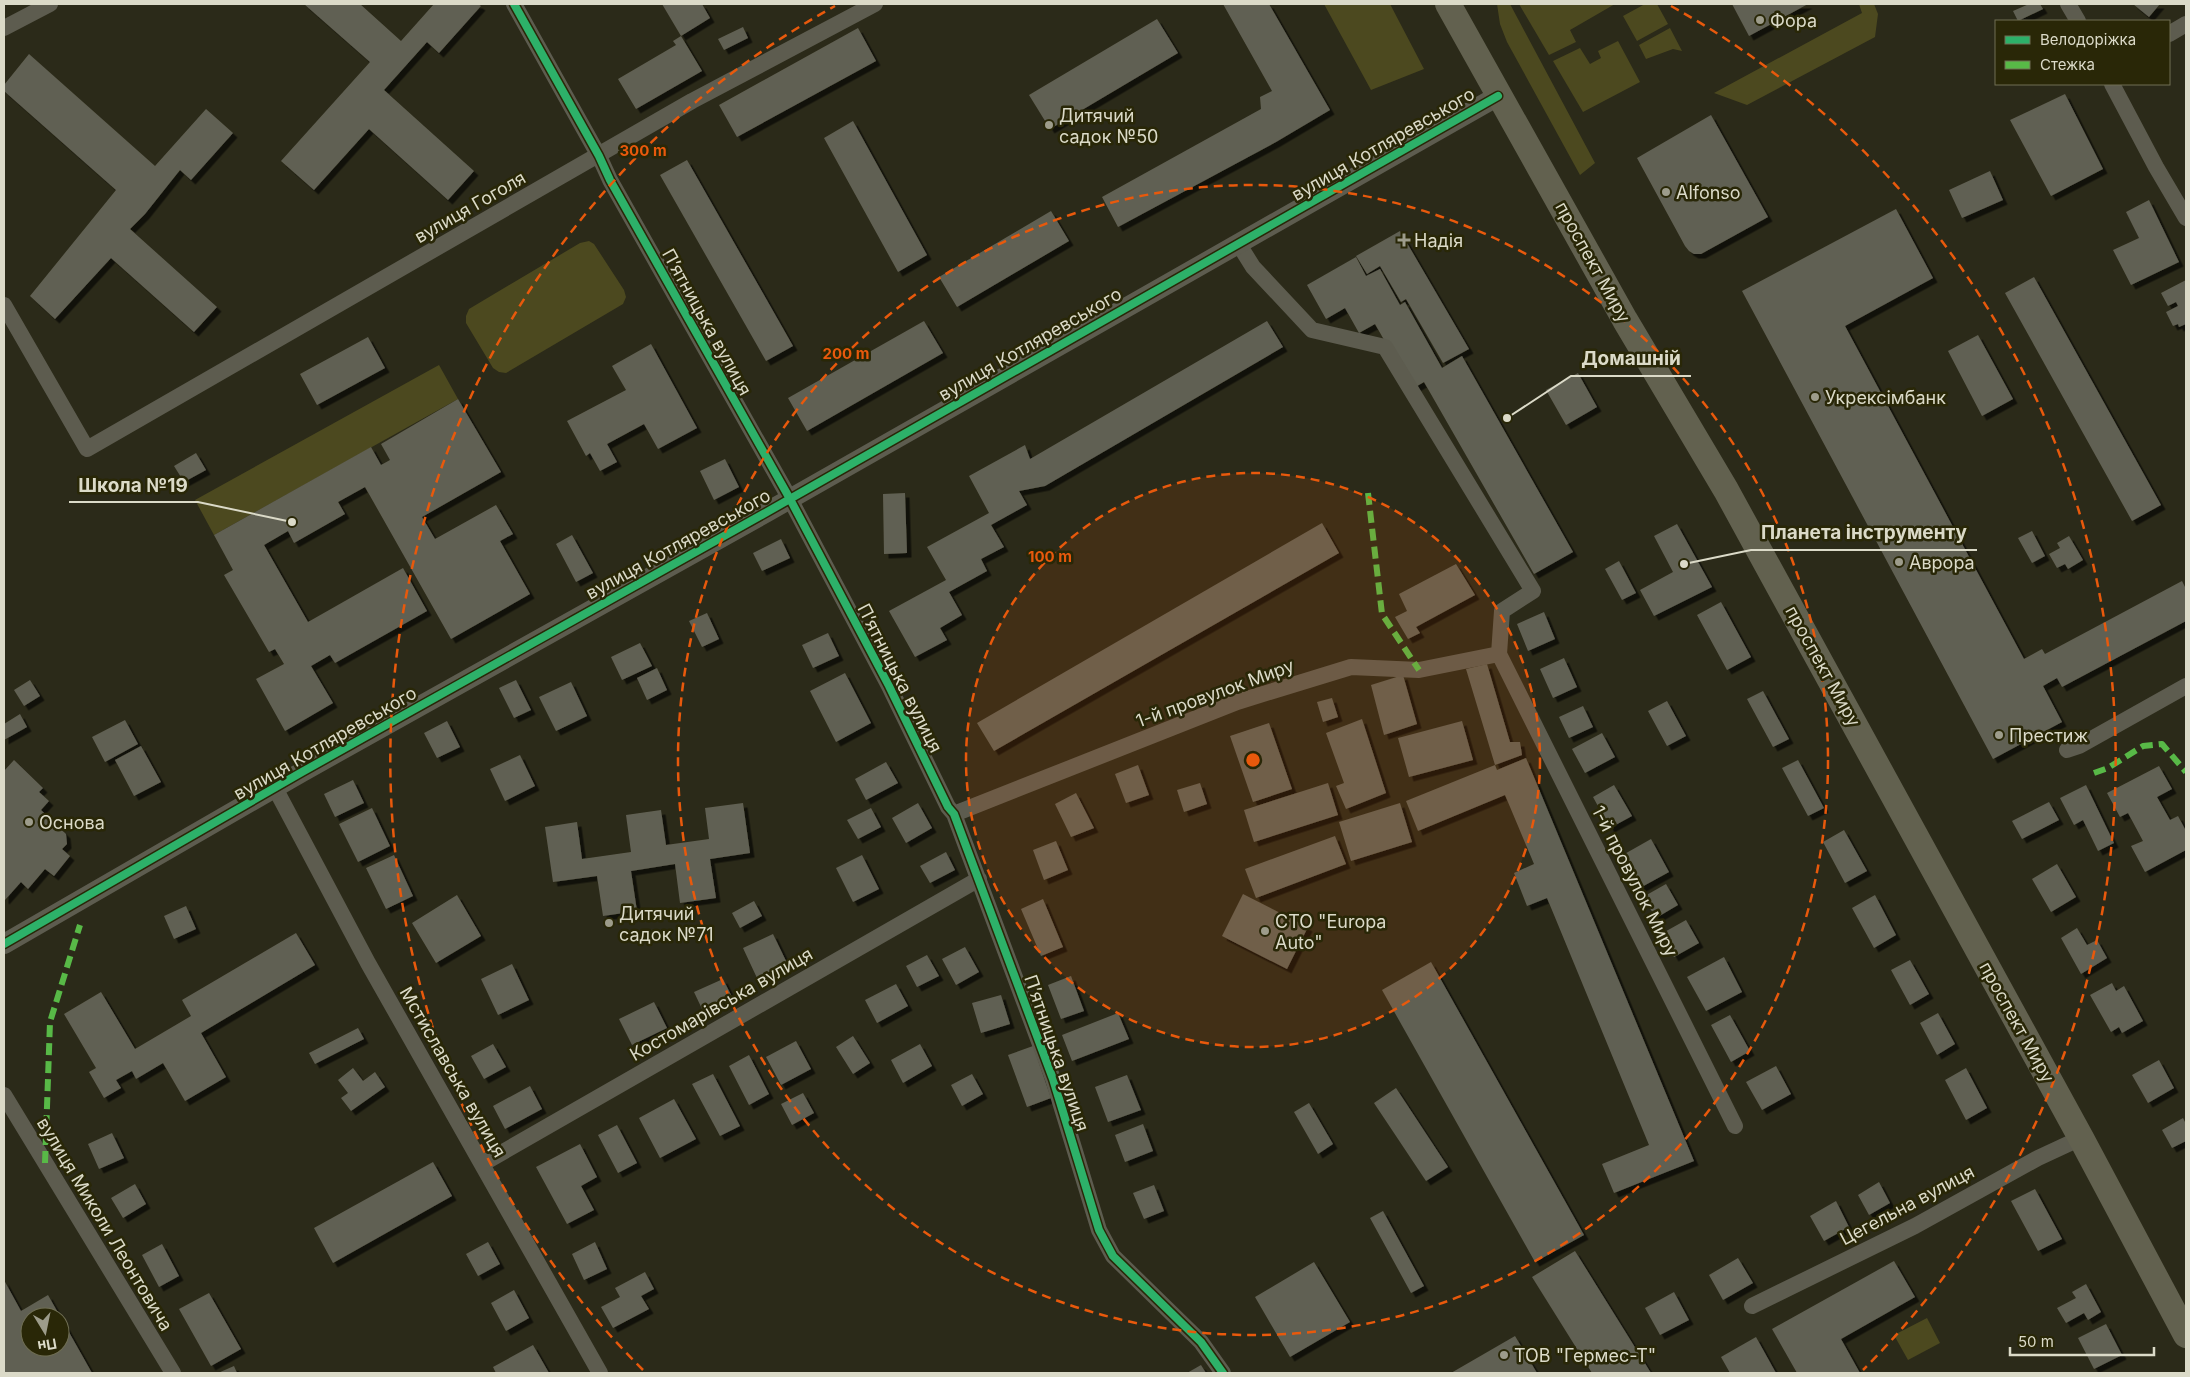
<svg xmlns="http://www.w3.org/2000/svg" width="2190" height="1377" viewBox="0 0 2190 1377" font-family="Inter,sans-serif">
<style>
.green{fill:#4c491f}
.building{fill:#616052;fill-rule:evenodd;filter:url(#shadow)}
.lines{fill:none;stroke-linecap:round;stroke-linejoin:round}
.minor{stroke:#5d5c4f;stroke-width:16}
.tertiary{stroke:#5d5c4f;stroke-width:20}
.primary{stroke:#62614f;stroke-width:26}
.quiet{stroke:#58b947;stroke-width:6;stroke-dasharray:12 6;stroke-linecap:butt}
.cycleway-casing{stroke:#292707;stroke-width:11}
.cycleway{stroke:#2db169;stroke-width:8}
.ring{fill:none;stroke:#e8590c;stroke-width:2.5;stroke-dasharray:9 6}
.poi-dot{fill:#9d9c8b;stroke:#292707;stroke-width:2}
.labels{text-anchor:middle;dominant-baseline:central;stroke-width:5;stroke-linejoin:round;paint-order:stroke}
.poi-label{font-size:18px;fill:#dbdac8;stroke:#292707;text-anchor:start}
.street-label{font-size:18px;fill:#dbdac8;stroke:#292707}
.centre{fill:#e8590c;stroke:#292707;stroke-width:2.5}
.ring-label{font-size:15px;text-anchor:middle;font-weight:bold;fill:#e8590c;stroke:#292707;stroke-width:5;stroke-linejoin:round;paint-order:stroke}
.leader{fill:none;stroke:#dbdac8;stroke-width:2}
.callout-dot{fill:#dbdac8;stroke:#292707;stroke-width:2}
.callout-label{font-size:19px;text-anchor:middle;font-weight:bold;fill:#dbdac8;stroke:#292707;stroke-width:5;stroke-linejoin:round;paint-order:stroke}
</style>
<defs>
<filter id="shadow"><feDropShadow dx="4.5" dy="4.5" stdDeviation="0" flood-color="#0009"/></filter>
</defs>
<rect width="100%" height="100%" fill="#2b2a19"/>
<path class="green" d="M1324,4H1390L1424,69L1371,90Z
M1497,4H1510L1595,163L1580,175L1507,42L1500,24Z
M1519,4H1615L1570,30L1576,42L1549,55Z
M1645,4H1657L1668,24L1637,41L1623,16Z
M1859,4H1874L1878,14L1875,37L1747,105L1714,93L1862,13Z
M1670,28L1682,51L1673,49L1646,59L1639,45Z
M1618,41L1640,82L1583,112L1553,61L1580,48L1590,64L1601,58L1598,51Z
M589,241L594,244L624,290L626,297L623,304L506,373L499,372L493,368L466,323V316L469,309L580,243Z
M439,365L458,399L214,535L195,500Z
M1927,1318L1940,1343L1908,1360L1894,1335Z"/>
<path class="building" d="M304,4H360L401,41L434,4H478L481,6L439,53L427,42L384,90L474,171L448,200L369,129L314,190L281,161L370,62Z
M662,4H702L710,18L681,36Z
M1223,4H1269L1330,110L1276,142L1118,227L1102,197L1261,109L1260,97L1272,91Z
M1732,4H1808L1749,36Z
M2029,4H2040L2043,9L2018,21L2013,11Z
M2133,4H2160L2149,17Z
M1157,19L1178,53L1050,129L1029,95Z
M743,27L748,38L724,50L718,39Z
M858,28L876,61L737,137L719,105Z
M681,36L702,71L636,109L618,79L676,45L673,41Z
M29,54L155,166L206,109L233,133L191,180L180,170L145,214L130,229L217,307L194,332L111,258L55,319L30,296L116,190L4,91V85Z
M2065,94L2103,169L2051,196L2010,120Z
M1711,115L1768,217L1701,254H1694L1689,251L1685,246L1637,158Z
M853,121L927,255L898,272L824,138Z
M687,160L793,346L766,361L660,175Z
M1990,171L2003,200L1962,218L1949,190Z
M2149,200L2179,262L2131,285L2113,250L2139,238L2126,212Z
M1896,209L1933,278L1845,326L2024,659L2042,649L2045,654L2182,581L2186,589V621L2062,687L2057,678L2043,686L2062,722L1993,759L1742,291Z
M1051,211L1069,241L957,307L939,277Z
M1400,231L1469,349L1443,363L1406,299L1401,302L1380,266L1367,274L1356,256Z
M1356,257L1366,276L1380,269L1400,305L1405,302L1442,368L1462,356L1573,552L1534,574L1424,382L1412,389L1375,324L1359,333L1345,308L1326,319L1307,285Z
M2034,277L2161,505L2132,521L2005,293Z
M2186,280V324L2179,327L2178,324L2173,326L2166,312L2178,306L2176,302L2168,306L2161,293Z
M924,321L943,353L807,431L788,398Z
M1267,321L1283,347L1045,486L1019,491L1027,505L991,525L1004,547L981,559L987,571L949,592L962,615L940,628L947,640L915,657L889,611L946,580L927,547L989,513L969,476L1025,445L1030,459Z
M1978,335L2013,399L1982,416L1948,351Z
M368,337L385,368L317,405L300,374Z
M651,344L697,428L658,449L644,424L607,444L617,462L600,471L590,453L586,456L567,421L626,390L612,366Z
M1578,373L1597,407L1566,425L1546,390Z
M458,399L501,472L422,517L435,539L496,505L513,534L500,541L530,594L451,639L365,487L338,502L345,514L294,543L288,531L264,545L308,622L403,568L427,611L335,663L330,655L311,666L333,703L285,731L256,679L284,664L275,649L269,652L224,575L233,570L214,535L371,447L381,465L390,460L381,444Z
M196,453L206,470L184,482L174,466Z
M725,459L739,487L714,500L700,471Z
M905,493L907,553L884,554L883,494Z
M1322,523L1339,553L994,751L977,723Z
M1677,524L1712,587L1654,616L1640,590L1673,572L1654,536Z
M2032,531L2045,556L2032,563L2018,538Z
M572,535L593,573L576,582L556,544Z
M2069,536L2083,560L2068,569L2065,564L2057,568L2049,554L2060,548L2057,543Z
M781,539L790,558L762,571L753,553Z
M1619,561L1636,593L1622,600L1605,569Z
M1456,564L1475,595L1416,627L1420,633L1408,639L1395,617L1407,611L1399,594Z
M1721,602L1751,657L1727,670L1697,615Z
M1544,612L1555,639L1528,651L1517,624Z
M707,613L719,639L702,647L689,621Z
M828,633L839,656L813,668L802,645Z
M640,643L652,666L622,680L611,657Z
M1564,658L1577,687L1553,698L1540,669Z
M1487,664L1510,742H1520L1522,755L1495,765L1466,669Z
M657,668L667,690L647,700L637,678Z
M845,673L871,723L836,742L810,691Z
M1403,675L1417,724L1384,735L1371,685Z
M30,680L40,696L24,706L14,690Z
M516,680L531,710L514,718L499,688Z
M571,682L587,716L556,731L539,697Z
M1763,691L1789,739L1773,747L1747,699Z
M1332,698L1338,717L1323,722L1317,702Z
M1667,701L1686,736L1667,746L1648,711Z
M1583,706L1593,727L1569,738L1559,717Z
M20,714L27,727L4,740V724Z
M1362,719L1386,793L1346,809L1336,786L1344,783L1326,733Z
M125,720L138,744L105,762L92,737Z
M447,721L460,747L437,758L424,733Z
M1462,721L1473,760L1409,777L1398,738Z
M1269,723L1292,789L1253,802L1230,736Z
M1602,733L1615,757L1585,773L1572,749Z
M141,746L161,782L134,796L115,760Z
M520,755L535,786L505,801L490,769Z
M1526,758L1694,1161L1614,1193L1602,1164L1649,1145L1547,898L1527,906L1514,873L1534,864L1505,795L1418,831L1406,801L1495,765L1497,770Z
M14,760L43,788L39,792L49,801L41,810L66,834L67,844L62,849L70,856L54,876L45,869L28,889L21,882L5,900L4,899V771Z
M1798,760L1824,808L1808,816L1782,768Z
M886,762L898,783L866,800L855,779Z
M1138,765L1149,795L1126,803L1115,774Z
M2159,766L2172,789L2157,797L2170,820L2178,816L2186,831V850L2145,872L2131,846L2143,841L2128,813L2120,817L2107,793Z
M353,780L364,803L335,817L324,794Z
M1200,783L1207,804L1184,812L1177,790Z
M1328,783L1338,815L1254,842L1244,810Z
M1614,785L1632,816L1610,828L1593,797Z
M2086,785L2114,843L2098,851L2083,820L2074,825L2060,798Z
M1076,793L1094,828L1071,837L1055,804Z
M2049,802L2059,820L2022,839L2012,821Z
M743,803L750,853L710,859L716,898L680,903L675,864L631,871L637,911L603,916L597,876L553,882L545,827L577,822L582,859L631,852L626,815L661,810L666,845L709,839L705,808Z
M918,803L932,828L906,843L892,818Z
M1400,803L1412,842L1351,861L1339,822Z
M372,808L390,846L358,862L339,824Z
M871,808L881,827L858,839L847,820Z
M1844,830L1867,871L1845,883L1823,842Z
M1335,836L1346,864L1256,898L1245,869Z
M1651,839L1669,872L1638,889L1621,856Z
M1056,841L1068,870L1044,880L1033,850Z
M946,852L955,870L930,883L920,866Z
M394,855L413,896L386,909L366,868Z
M862,855L879,889L853,902L836,868Z
M2057,864L2076,897L2051,912L2032,879Z
M1666,884L1678,905L1656,918L1643,897Z
M1243,894L1308,927L1287,969L1222,936Z
M457,895L481,936L436,963L412,923Z
M1875,895L1896,935L1874,948L1852,908Z
M1043,899L1063,947L1041,956L1021,909Z
M754,901L762,916L740,928L732,913Z
M186,906L196,929L174,939L164,916Z
M1686,920L1699,943L1674,957L1661,934Z
M2077,928L2087,945L2097,940L2107,958L2081,974L2061,938Z
M296,933L315,965L201,1033L226,1077L185,1101L163,1063L136,1079L132,1071L116,1080L121,1088L104,1098L89,1072L96,1068L64,1014L101,992L135,1049L191,1016L182,1000Z
M773,934L787,963L757,978L743,948Z
M965,947L979,972L956,985L942,959Z
M927,955L939,976L917,987L906,966Z
M1724,957L1742,992L1706,1011L1687,977Z
M1910,960L1929,994L1910,1005L1891,970Z
M1431,962L1584,1235L1535,1262L1382,990Z
M512,964L529,1000L498,1015L481,979Z
M1071,976L1084,1011L1061,1019L1048,985Z
M723,979L732,997L703,1011L694,992Z
M2112,983L2116,991L2124,986L2143,1021L2122,1033L2119,1027L2111,1032L2090,995Z
M896,984L908,1006L877,1023L865,1000Z
M1001,995L1010,1024L981,1033L972,1003Z
M654,1002L667,1028L632,1045L619,1019Z
M1118,1013L1129,1039L1072,1061L1062,1035Z
M1938,1013L1955,1044L1937,1055L1920,1023Z
M1730,1015L1750,1051L1731,1062L1711,1025Z
M358,1028L364,1039L315,1064L309,1053Z
M853,1036L870,1063L853,1074L836,1047Z
M796,1041L811,1069L781,1085L766,1057Z
M493,1044L506,1067L484,1079L471,1056Z
M920,1044L932,1066L903,1083L891,1060Z
M1033,1046L1051,1098L1027,1107L1008,1055Z
M749,1055L769,1094L749,1105L729,1066Z
M2159,1060L2174,1088L2148,1103L2132,1075Z
M1776,1066L1791,1094L1762,1110L1746,1082Z
M353,1068L363,1081L375,1072L385,1087L351,1111L341,1098L348,1093L338,1080Z
M1966,1068L1987,1108L1966,1120L1945,1080Z
M713,1074L740,1126L720,1136L692,1084Z
M972,1074L983,1094L962,1106L951,1085Z
M1127,1075L1141,1110L1108,1122L1095,1087Z
M530,1086L542,1109L505,1129L493,1106Z
M1396,1088L1448,1167L1426,1181L1374,1103Z
M803,1093L814,1113L792,1125L781,1104Z
M674,1099L696,1139L660,1158L639,1118Z
M1309,1103L1333,1144L1318,1154L1294,1112Z
M2183,1118L2186,1124V1141L2172,1148L2162,1130Z
M1143,1124L1153,1151L1125,1162L1115,1135Z
M617,1125L637,1163L618,1173L598,1135Z
M112,1133L124,1158L99,1169L88,1144Z
M580,1144L597,1177L581,1186L594,1210L567,1224L536,1167Z
M433,1162L452,1196L333,1263L314,1228Z
M1879,1182L1890,1203L1869,1215L1858,1195Z
M135,1184L146,1204L123,1218L111,1198Z
M1154,1185L1164,1211L1144,1219L1133,1193Z
M2035,1189L2062,1239L2038,1251L2011,1201Z
M1836,1201L1849,1227L1824,1241L1810,1216Z
M1383,1211L1424,1286L1411,1293L1370,1218Z
M488,1242L500,1264L478,1276L466,1254Z
M595,1242L607,1269L584,1280L572,1254Z
M162,1244L179,1276L159,1287L142,1255Z
M1575,1251L1651,1373H1592L1532,1277Z
M1738,1258L1753,1283L1723,1300L1709,1275Z
M1894,1261L1915,1297L1841,1339L1860,1373H1797L1772,1329Z
M1314,1262L1350,1322L1290,1357L1255,1297Z
M645,1272L654,1289L641,1296L649,1309L613,1328L601,1307L620,1297L615,1288Z
M4,1280L21,1311L48,1295L92,1373H4ZM30,1317H60V1347H30Z
M2086,1284L2101,1312L2088,1320L2084,1313L2066,1323L2057,1308L2076,1298L2072,1292Z
M514,1290L529,1318L506,1331L491,1303Z
M1674,1292L1689,1320L1660,1335L1645,1308Z
M209,1293L241,1349L211,1366L179,1309Z
M2106,1324L2122,1355L2094,1369L2078,1338Z
M1515,1336L1537,1373H1451Z
M1756,1337L1776,1373H1730L1721,1357Z
M533,1345L549,1373H496L493,1367Z
M1201,1365L1206,1373H1187Z
M234,1366L237,1373H218Z"/>
<g class="lines">
<path class="minor" d="M514,4L599,156L610,180L790,499L889,686L948,807L954,814L1053,1079L1099,1230L1113,1256L1201,1342L1223,1373
M2068,4L2078,21
M4,28L50,4
M2169,34L2186,24
M2112,84L2156,167L2186,218
M1238,243L1253,267L1312,330L1385,347L1533,591L1502,611L1499,654L1735,1126
M4,305L87,449L692,101L875,4
M2067,750L2079,746L2186,686
M275,788L368,963L600,1373
M954,814L1237,702L1351,667L1419,670L1499,654
M4,1095L173,1373
M482,1164L979,879
M1752,1306L1915,1226L2038,1158L2081,1138"/>
<path class="tertiary" d="M4,944L302,772L767,512L1498,96"/>
<path class="primary" d="M1448,4L1625,320L1726,490L2081,1138L2186,1335"/>
<path class="quiet" d="M1368,493L1382,614L1419,670
M2094,773L2108,768L2143,746L2162,744L2186,772
M45,1163L50,1022L80,925"/>
<g class="cycleway-casing">
<path id="cycleway" d="M514,4L599,156L610,180L790,499L889,686L948,807L954,814L1053,1079L1099,1230L1113,1256L1201,1342L1223,1373
M4,944L302,772L767,512L1498,96"/>
</g>
<use href="#cycleway" class="cycleway"/>
</g>
<circle cx="1253" cy="760" r="287" fill="#e8590c" fill-opacity=".12"/>
<g class="ring">
<circle cx="1253" cy="760" r="287"/>
<circle cx="1253" cy="760" r="575"/>
<path d="M643 1370A862 862 0 0 1 835 6M1671 6A862 862 0 0 1 1863 1370"/>
</g>
<g class="poi-dot">
<circle cx="1760" cy="20" r="5"/>
<circle cx="1049" cy="125" r="5"/>
<circle cx="1666" cy="192" r="5"/>
<path d="M1401.5 232.5h5v5h5v5h-5v5h-5v-5h-5v-5h5z"/>
<circle cx="1815" cy="397" r="5"/>
<circle cx="1899" cy="562" r="5"/>
<circle cx="1999" cy="735" r="5"/>
<circle cx="29" cy="822" r="5"/>
<circle cx="609" cy="923" r="5"/>
<circle cx="1265" cy="931" r="5"/>
<circle cx="1504" cy="1355" r="5"/>
</g>
<g class="labels">
<g class="poi-label">
<text x="1770" y="20">Фора</text>
<text x="1059" y="115">Дитячий<tspan x="1059" dy="21">садок №50</tspan></text>
<text x="1676" y="192">Alfonso</text>
<text x="1414" y="240">Надія</text>
<text x="1825" y="397">Укрексімбанк</text>
<text x="1909" y="562">Аврора</text>
<text x="2009" y="735">Престиж</text>
<text x="39" y="822">Основа</text>
<text x="619" y="913">Дитячий<tspan x="619" dy="21">садок №71</tspan></text>
<text x="1275" y="921">СТО "Europa<tspan x="1275" dy="21">Auto"</tspan></text>
<text x="1514" y="1355">ТОВ "Гермес-Т"</text>
</g>
<g class="street-label">
<text transform="translate(1383 144) rotate(-30)">вулиця Котляревського</text>
<text transform="translate(470 207) rotate(-30)">вулиця Гоголя</text>
<text transform="translate(1593 262) rotate(61)">проспект Миру</text>
<text transform="translate(707 322) rotate(61)">Пʼятницька вулиця</text>
<text transform="translate(1030 344) rotate(-30)">вулиця Котляревського</text>
<text transform="translate(678 544) rotate(-29)">вулиця Котляревського</text>
<text transform="translate(1823 666) rotate(61)">проспект Миру</text>
<text transform="translate(900 678) rotate(63)">Пʼятницька вулиця</text>
<text transform="translate(1215 693) rotate(-20)">1-й провулок Миру</text>
<text transform="translate(325 743) rotate(-30)">вулиця Котляревського</text>
<text transform="translate(1635 881) rotate(63)">1-й провулок Миру</text>
<text transform="translate(721 1004) rotate(-30)">Костомарівська вулиця</text>
<text transform="translate(2017 1022) rotate(61)">проспект Миру</text>
<text transform="translate(1057 1053) rotate(71)">Пʼятницька вулиця</text>
<text transform="translate(453 1072) rotate(60)">Мстиславська вулиця</text>
<text transform="translate(1907 1205) rotate(-28)">Цегельна вулиця</text>
<text transform="translate(105 1224) rotate(59)">вулиця Миколи Леонтовича</text>
</g>
</g>
<circle cx="1253" cy="760" r="8" class="centre"/>
<g class="ring-label">
<text x="643" y="156">300 m</text>
<text x="846" y="359">200 m</text>
<text x="1050" y="562">100 m</text>
</g>
<path class="leader" d="M1507 418L1571 376H1691M292 522L198 502H69M1684 564L1751 550H1977"/>
<g class="callout-dot">
<circle cx="1507" cy="418" r="5"/>
<circle cx="292" cy="522" r="5"/>
<circle cx="1684" cy="564" r="5"/>
</g>
<g class="callout-label">
<text x="1631" y="365">Домашній</text>
<text x="133" y="492">Школа №19</text>
<text x="1864" y="539">Планета інструменту</text>
</g>
<rect width="2190" height="1377" fill="none" stroke="#dbdac8" stroke-width="10"/>
<rect x="1995" y="20" width="175" height="65" fill="#292707" stroke="#706f54"/>
<rect x="2005" y="36" width="25" height="8" fill="#2db169" stroke="#706f54"/>
<text x="2040" y="45" font-size="15" fill="#dbdac8">Велодоріжка</text>
<rect x="2005" y="61" width="25" height="8" fill="#58b947" stroke="#706f54"/>
<text x="2040" y="70" font-size="15" fill="#dbdac8">Стежка</text>
<g transform="translate(45 1332) rotate(170)"><circle r="24" fill="#292707" stroke="#706f54"/>
<path d="M0-4L9 19L0 12L-9 19Z" fill="#9d9c8b"/>
<text y="-8" font-size="14" font-weight="bold" text-anchor="middle" fill="#dbdac8">Пн</text>
</g>
<path d="M2010 1347v8h144v-8" fill="none" stroke="#dbdac8" stroke-width="2.5"/>
<text x="2018" y="1347" font-size="15" fill="#dbdac8" stroke="#292707" stroke-width="4" paint-order="stroke">50 m</text>
</svg>
